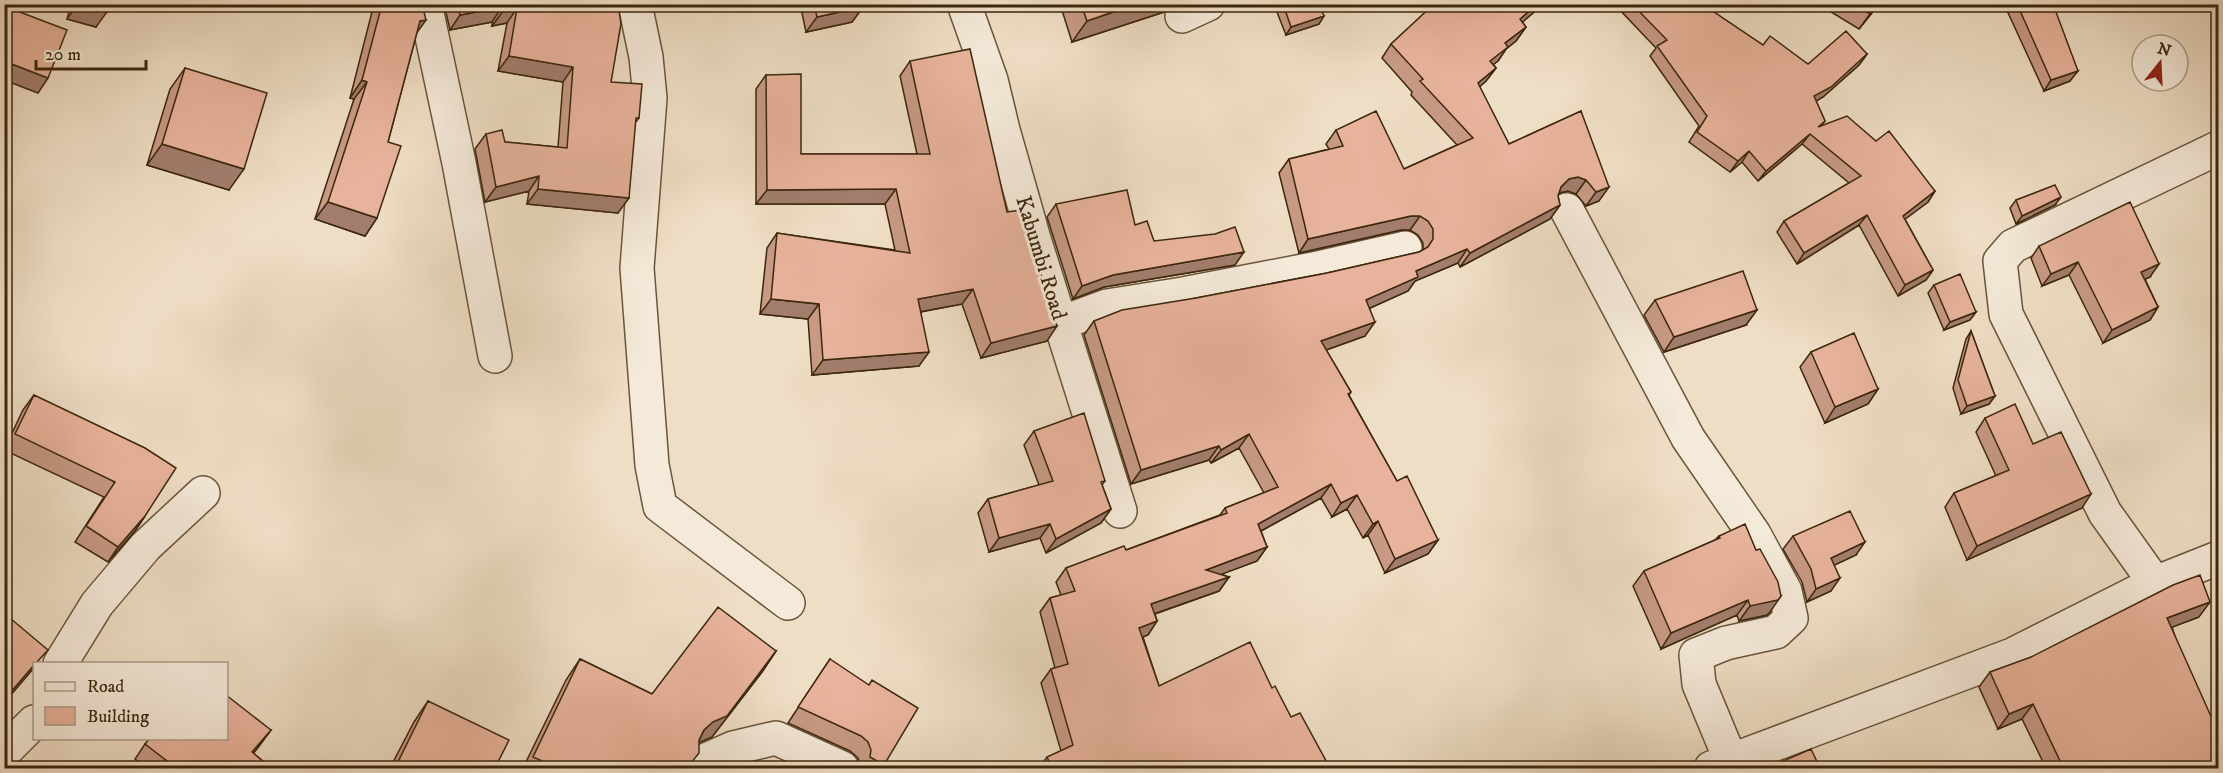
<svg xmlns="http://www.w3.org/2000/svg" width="2223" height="773" viewBox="0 0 2223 773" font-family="'IM FELL DW Pica',serif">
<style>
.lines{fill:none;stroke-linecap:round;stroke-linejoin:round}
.minor-casing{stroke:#69553a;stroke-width:36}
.minor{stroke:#f5eada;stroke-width:33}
.wall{fill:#c89a86;stroke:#3c270c;stroke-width:1.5}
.shaded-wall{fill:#a27d6d;stroke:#3c270c;stroke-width:1.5}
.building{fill:#e8b39c;stroke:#3c270c;stroke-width:1.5}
.labels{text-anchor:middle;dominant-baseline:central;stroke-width:6;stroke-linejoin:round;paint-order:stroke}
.street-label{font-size:22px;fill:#3c270c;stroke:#f5eada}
</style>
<rect width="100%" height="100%" fill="#efdec6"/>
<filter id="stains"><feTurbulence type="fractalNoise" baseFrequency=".00333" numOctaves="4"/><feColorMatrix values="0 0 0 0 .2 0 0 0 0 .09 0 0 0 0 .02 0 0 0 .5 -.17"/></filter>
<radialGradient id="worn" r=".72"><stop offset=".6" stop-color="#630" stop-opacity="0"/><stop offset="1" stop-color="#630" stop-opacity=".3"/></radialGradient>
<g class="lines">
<g class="minor-casing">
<path id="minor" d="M425,4L459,163L495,356
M635,4L646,57L650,98L637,268L652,465L660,506L788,603
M964,4L991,80L1003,130L1034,239L1120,511
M1182,16L1208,4
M1567,210L1688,438L1754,534L1785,591L1791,618L1776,632L1726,643L1696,655L1699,684L1731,761L1737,768
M1061,323L1107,306L1183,294L1313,269L1405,248
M2155,583L2105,513L2006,314L2000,261L2013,246L2218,148
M60,664L97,604L146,546L203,493
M4,752L34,722
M702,768L706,760L733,748L776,738L842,768
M1711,768L2012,655L2155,583L2218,558"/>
</g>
<use href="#minor" class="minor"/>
</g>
<path class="wall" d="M71,4H109L96,27L67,19Z
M374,4H422L417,32L388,142L377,218L365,236L315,219L354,99L350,98Z
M444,4H618L611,82L639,118L635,123L618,213L527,204L529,191L485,202L475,149L486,134L505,142L558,147L563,82L498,71L507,23L492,26V22L450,30Z
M800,4H862L863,7L852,22L806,32Z
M1060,4H1169L1164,12L1072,42Z
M1276,4H1319V24L1286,35L1275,7Z
M1426,4H1542L1540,7L1522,22L1526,27L1516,41L1506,49L1498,61L1493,64L1496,68L1486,81L1479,87L1509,144L1581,111L1599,201L1586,206L1576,194L1568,191L1559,193L1558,196L1560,205L1550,219L1460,267L1458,263L1415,281L1408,291L1370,308L1365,336L1326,350L1351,392L1349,395L1397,481L1438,540L1428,554L1385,573L1368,535L1363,538L1347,509L1332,517L1321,498L1261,531L1267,547L1257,561L1221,574L1229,577L1219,591L1155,614L1157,621L1148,635L1143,637L1159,686L1272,688L1291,717L1330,768H1039L1047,757L1061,751L1041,683L1051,669L1055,668L1040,612L1050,598L1061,595L1056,582L1066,568L1126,550L1220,515L1225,508L1264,493L1239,448L1211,463L1209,460L1131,484L1084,335L1094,321L1196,298L1327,273L1419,252L1423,250V243L1418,235L1410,230H1401L1299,253L1279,173L1289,159L1329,149L1326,144L1336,130L1404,169L1457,145L1411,95L1412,92L1382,58L1391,44L1430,8Z
M1620,4H1702L1763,45L1808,64L1867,54L1859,65L1823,97L1816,101L1825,121L1822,125L1935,191L1928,202L1905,219L1933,270L1926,280L1898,296L1859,225L1797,264L1777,232L1784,221L1849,183L1802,144L1758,181L1742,162L1730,172L1689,142L1699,126L1650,56L1656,48L1618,8Z
M1818,4H1879L1859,29Z
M2004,4H2053L2070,81L2044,91Z
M910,61L1007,212L1047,341L981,358L962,304L921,312L919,366L812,375L808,319L760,314L767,248L777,233L895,250L885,204H756V89L766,75L801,154H917L900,76Z
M185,68L229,190L147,165L170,89Z
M2016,200L2055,205L2016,224L2010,208Z
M1056,204L1135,225L1154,241L1235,265L1104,287L1073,299L1047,217Z
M2039,246L2150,277L2145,279L2158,307L2150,320L2103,343L2069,275L2042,286L2031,258Z
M1934,285L1976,312L1970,320L1944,330L1928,293Z
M1655,300L1746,325L1664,352L1644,315Z
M1971,331L1995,396L1989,404L1961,414L1953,388L1966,339Z
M1811,352L1878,389L1868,404L1825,423L1800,367Z
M34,395L145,516L135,531L108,562L75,542L104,497L4,450L23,410Z
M1985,418L2033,444L2082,508L1967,560L1945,507L1954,493L1996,476L1976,432Z
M1034,431L1105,481L1102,485L1111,509L1101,523L1046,553L1040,538L989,552L978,513L988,499L1039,485L1024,445Z
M1719,536L1770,612L1767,615L1739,621L1737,615L1661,649L1633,586L1644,571L1715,540Z
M1793,536L1856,555L1834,565L1831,591L1807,602L1802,582L1783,549Z
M2199,617L2172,627L2218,768H2046L2022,719L1998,729L1979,687L1990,672Z
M776,651L762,672L712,737L699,742L688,768H523L566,680L580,659L652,694Z
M830,659L884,765L881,768H860L861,766L858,758L850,751L788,723Z
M428,701L495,768H390L414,722Z
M271,730L253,753L271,768H146L135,759L145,744Z"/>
<path class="shaded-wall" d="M78,4H80L107,12L96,27L67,19Z
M164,4H174L172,7Z
M1136,4H1169L1164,12L1072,42L1087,21Z
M1537,4H1542L1540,7L1510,33L1520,19Z
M1877,4H1879L1859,29L1870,14Z
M502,7L492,22L450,30L460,15Z
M863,7L852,22L806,32L817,17Z
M517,8L507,23L492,26L503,11Z
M1324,16L1319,24L1286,35L1291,27Z
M426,20L413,38L420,21Z
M1526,27L1516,41L1506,49L1498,61L1480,75L1490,61L1505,43Z
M1867,54L1859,65L1823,97L1806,107L1814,96Z
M509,56L573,67L563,82L498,71Z
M4,61L48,78L38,93L4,80Z
M1496,68L1486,81L1468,97L1478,83Z
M2078,71L2070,81L2044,91L2051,80Z
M362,80L367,82L354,99L350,98Z
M1810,134L1802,144L1758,181L1766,171Z
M162,144L244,169L229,190L147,165Z
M1749,151L1742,162L1730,172L1738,161Z
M539,176L529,191L485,202L496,187Z
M1578,177L1586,180L1576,194L1568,191L1559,193L1561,187L1569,179Z
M1609,187L1599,201L1586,206L1596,192Z
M538,189L629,198L618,213L527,204Z
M896,189L885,204H756L767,190Z
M1935,191L1928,202L1896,226L1903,216Z
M2061,197L2055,205L2016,224L2022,216Z
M328,202L377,218L365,236L315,219Z
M1560,205L1550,219L1460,267L1470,253Z
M1867,215L1859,225L1797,264L1804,253Z
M1411,216H1420L1410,230H1401L1299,253L1308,239Z
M1467,249L1458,263L1415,281L1408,291L1357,314L1366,300L1416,271Z
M1244,252L1235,265L1104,287L1073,299L1082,286L1113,275Z
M2078,262L2069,275L2042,286L2051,274Z
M2159,264L2150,277L2132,285L2141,272Z
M1933,270L1926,280L1898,296L1905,285Z
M973,289L962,304L908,314L918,299Z
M771,299L819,304L808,319L760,314Z
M2158,307L2150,320L2103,343L2112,330Z
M1757,310L1746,325L1664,352L1674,337Z
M1976,312L1970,320L1944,330L1950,322Z
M1375,322L1365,336L1312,355L1321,341Z
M1057,326L1047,341L981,358L991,343Z
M929,352L919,366L812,375L823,360Z
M1878,389L1868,404L1825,423L1835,407Z
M1995,396L1989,404L1961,414L1967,406Z
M1249,434L1239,448L1211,463L1221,450Z
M1219,446L1209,460L1131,484L1141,470Z
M1331,484L1321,498L1248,538L1258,524Z
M2091,494L2082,508L1967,560L1977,546Z
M1357,495L1347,509L1332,517L1341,503Z
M1111,509L1101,523L1046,553L1056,539Z
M145,516L135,531L108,562L118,547Z
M1378,521L1368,535L1363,538L1373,524Z
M1050,524L1040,538L989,552L999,538Z
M1438,540L1428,554L1385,573L1395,559Z
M1865,542L1856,555L1822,571L1831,558Z
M1267,547L1257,561L1196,584L1206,570Z
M1229,577L1219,591L1142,618L1151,604Z
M1840,578L1831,591L1807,602L1816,589Z
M1781,596L1770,612L1767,615L1739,621L1750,606Z
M1748,600L1737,615L1661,649L1671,633Z
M2210,602L2199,617L2157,633L2167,618Z
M1157,621L1148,635L1130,642L1139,628Z
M776,651L762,672L712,737L698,743L704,730Z
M34,665V668L4,703V700Z
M2033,704L2022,719L1998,729L2009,714Z
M271,730L260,745L242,768L252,752Z"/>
<path class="building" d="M80,4H109L107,12Z
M382,4H422L426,20L420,21L388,142L401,146L377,218L328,202L367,82L362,80Z
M458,4H618L621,24L611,82L642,84L639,118H636L629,198L538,189L539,176L496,187L486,134L502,130L505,142L567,148L573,67L509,56L517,8L503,11L502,7L460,15Z
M814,4H862L863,7L817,17Z
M1081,4H1136L1087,21Z
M1283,4H1319L1324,16L1291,27Z
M1434,4H1537L1520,19L1526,27L1505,43L1508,47L1490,61L1496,68L1478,83L1509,144L1581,111L1609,187L1596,192L1586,180L1578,177L1569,179L1561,187L1558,196L1560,205L1470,253L1467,249L1416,271L1418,277L1366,300L1375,322L1321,341L1351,392L1348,394L1397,481L1407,476L1438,540L1395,559L1378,521L1373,524L1357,495L1341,503L1331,484L1258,524L1267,547L1206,570L1229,577L1151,604L1157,621L1139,628L1159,686L1250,642L1272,688L1275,686L1291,717L1300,713L1330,768H1052L1047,757L1073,745L1051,669L1068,664L1050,598L1075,591L1066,568L1124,546L1126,550L1227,513L1225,508L1278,487L1249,434L1221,450L1219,446L1141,470L1094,321L1122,310L1196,298L1327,273L1419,252L1428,247L1433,239V229L1428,221L1420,216H1411L1308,239L1289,159L1343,146L1336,130L1376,111L1404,169L1473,138L1420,81L1423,79L1391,44Z
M1632,4H1702L1763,45L1770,36L1808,64L1846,31L1867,54L1831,87L1814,96L1825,121L1818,127L1847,116L1876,141L1889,131L1935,191L1903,216L1933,270L1905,285L1867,215L1804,253L1784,221L1861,176L1810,134L1766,171L1749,151L1738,161L1697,132L1707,116L1657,46L1667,40Z
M1854,4H1877L1870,14Z
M2017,4H2053L2078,71L2051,80Z
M4,6L67,30L48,78L4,61Z
M970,49L1007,212L1021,210L1057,326L991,343L973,289L918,299L929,352L823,360L819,304L771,299L777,233L910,253L896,189L767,190L766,75L801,74V154H930L910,61Z
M185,68L267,93L244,169L162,144Z
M2055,185L2061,197L2022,216L2016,200Z
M1127,190L1135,225L1147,221L1154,241L1215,234L1235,227L1244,252L1113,275L1082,286L1056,204Z
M2130,202L2159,264L2141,272L2158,307L2112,330L2078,262L2051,274L2039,246Z
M1743,271L1757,310L1674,337L1655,300Z
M1960,274L1976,312L1950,322L1934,285Z
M1971,331L1995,396L1967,406L1958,380Z
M1854,333L1878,389L1835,407L1811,352Z
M34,395L145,448L176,468L145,516L118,547L86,526L115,482L15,434Z
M2015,404L2033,444L2061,432L2091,494L1977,546L1954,493L2009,470L1985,418Z
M1084,413L1105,481L1101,482L1111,509L1056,539L1050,524L999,538L988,499L1053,481L1034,431Z
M1850,511L1865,542L1831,558L1840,578L1816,589L1811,569L1793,536Z
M1745,524L1756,550L1760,549L1778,582L1781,596L1778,600L1750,606L1748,600L1671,633L1644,571L1720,538L1719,536Z
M2200,575L2210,602L2167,618L2218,732V731V768H2048V767L2060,761L2033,704L2009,714L1990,672L2031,657L2173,585Z
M718,607L776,651L727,716L713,722L704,730L699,740V753L687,768H558L533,757L580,659L652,694Z
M4,613L48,650L36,663H34V665L4,700Z
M830,659L869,685L872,680L918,708L884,765L870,757L871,750L868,742L861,736L798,707Z
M226,695L271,730L252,752L271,768H176L145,744L150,738H226Z
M428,701L509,740L495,768H395Z
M1811,749L1820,768H1767Z"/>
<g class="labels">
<g class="street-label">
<text transform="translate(1041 258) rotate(73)">Kabumbi Road</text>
</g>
</g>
<rect width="2223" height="773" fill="none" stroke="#efdec6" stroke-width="24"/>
<rect x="6" y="6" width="2211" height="761" fill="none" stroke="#3c270c" stroke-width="3"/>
<rect x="12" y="12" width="2199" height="749" fill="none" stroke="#3c270c" stroke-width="1.5"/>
<rect x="33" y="662" width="195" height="78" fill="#f5eada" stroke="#ab9c88" stroke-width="1.5"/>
<rect x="45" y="682" width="30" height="9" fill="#f5eada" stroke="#ab9c88" stroke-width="1.5"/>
<text x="87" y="692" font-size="18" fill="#3c270c">Road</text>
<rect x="45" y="707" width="30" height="18" fill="#e8b39c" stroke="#ab9c88" stroke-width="1.5"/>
<text x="87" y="722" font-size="18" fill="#3c270c">Building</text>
<g transform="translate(2160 63) rotate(18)"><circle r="28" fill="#f5eada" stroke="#ab9c88" stroke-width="1.5"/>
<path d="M0-4.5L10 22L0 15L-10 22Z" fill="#8f2418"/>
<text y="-9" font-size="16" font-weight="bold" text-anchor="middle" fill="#3c270c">N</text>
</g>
<path d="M36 60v9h110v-9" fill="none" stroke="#3c270c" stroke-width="3"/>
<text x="45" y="60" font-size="18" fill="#3c270c" stroke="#f5eada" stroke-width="4.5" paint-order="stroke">20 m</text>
<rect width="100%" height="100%" filter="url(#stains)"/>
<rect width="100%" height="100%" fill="url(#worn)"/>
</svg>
